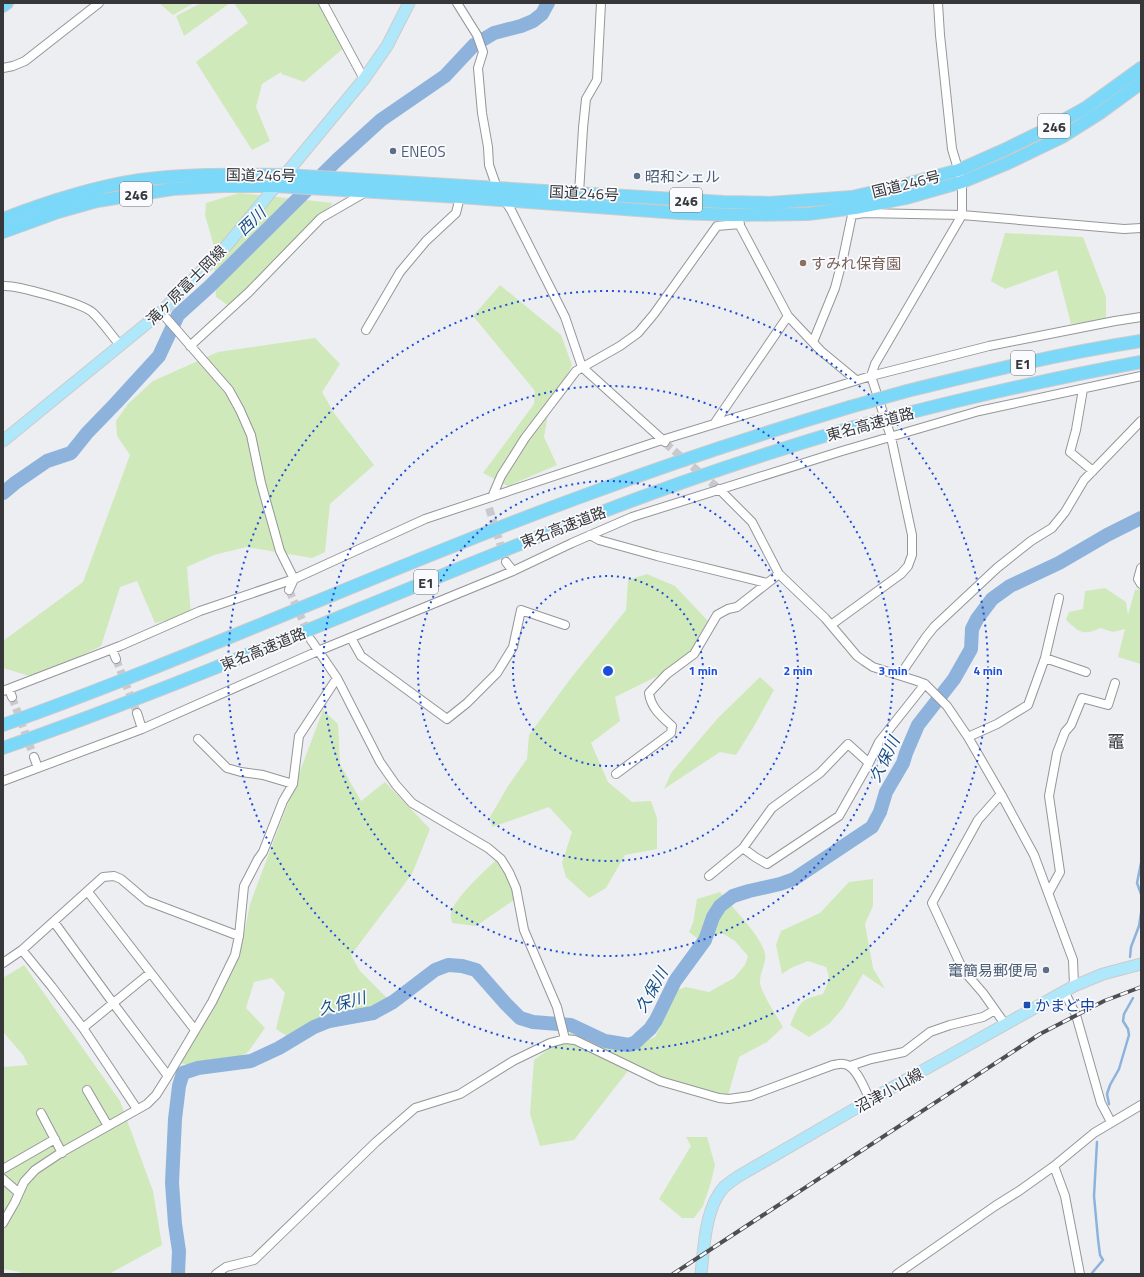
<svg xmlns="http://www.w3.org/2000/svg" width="1144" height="1277" viewBox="0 0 1144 1277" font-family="'Titillium Web','Noto Sans JP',sans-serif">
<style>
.green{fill:#cfe9bb}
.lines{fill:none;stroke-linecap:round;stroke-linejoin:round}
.stream{stroke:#8db3dc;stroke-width:2.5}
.river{stroke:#8db3dc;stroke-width:14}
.minor-tunnel{stroke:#c9c9cd;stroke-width:8;stroke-dasharray:8 4;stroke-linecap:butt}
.minor-casing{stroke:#95969a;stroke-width:10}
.major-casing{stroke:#cbcbcc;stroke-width:13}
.highway-casing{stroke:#cbcbcc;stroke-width:14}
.minor{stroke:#fff;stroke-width:8}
.major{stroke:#b0e8fb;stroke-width:11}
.highway{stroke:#7bd8f8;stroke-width:12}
.rail-casing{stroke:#4e4f51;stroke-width:4}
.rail{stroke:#fafbff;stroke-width:2.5;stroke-dasharray:8;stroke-linecap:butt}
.highway-bridge-casing{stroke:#cbcbcc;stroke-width:14;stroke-linecap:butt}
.highway-bridge{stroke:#7bd8f8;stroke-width:12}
.ring{fill:none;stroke:#1d4ed8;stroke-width:2;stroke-dasharray:2 4}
.service-dot{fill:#5c6f8a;stroke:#fafbff;stroke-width:1.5}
.education-dot{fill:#8d6e63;stroke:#fafbff;stroke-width:1.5}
.transit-dot{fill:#1a4fb4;stroke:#fafbff;stroke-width:1.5}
.labels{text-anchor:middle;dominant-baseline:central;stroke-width:3.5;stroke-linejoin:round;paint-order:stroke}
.shield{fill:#fafbff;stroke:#727274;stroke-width:1}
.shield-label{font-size:14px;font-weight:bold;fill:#373739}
.service-label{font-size:15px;fill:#4e5e75;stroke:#fafbff;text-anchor:start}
.street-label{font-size:15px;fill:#373739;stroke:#fafbff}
.education-label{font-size:15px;fill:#785e54;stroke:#fafbff;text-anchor:start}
.transit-label{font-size:15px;fill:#164399;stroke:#fafbff;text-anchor:start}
.water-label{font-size:16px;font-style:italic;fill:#164f81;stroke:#fafbff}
.quarter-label{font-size:17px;fill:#3d3e41;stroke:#fafbff}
.centre{fill:#1d4ed8;stroke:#fafbff;stroke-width:2}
.ring-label{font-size:12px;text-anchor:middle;font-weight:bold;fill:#1d4ed8;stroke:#fafbff;stroke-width:3.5;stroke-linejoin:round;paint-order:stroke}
</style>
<rect width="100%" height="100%" fill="#edeef2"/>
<path class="green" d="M159,3H194L173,15Z
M201,3H230L184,36L176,16Z
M234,3H320L346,46L304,82L282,74L281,72L262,84L256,107L270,141L252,150L196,62L248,23Z
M239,193L333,203L235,310L216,297L213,243L205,215L206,203Z
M1005,233L1083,237L1106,297V319L1071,324L1057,270L1005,289L991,281Z
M500,285L561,335L572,365L548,415L544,437L557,465L508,486L483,473L534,404L535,391L473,316Z
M315,338L340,364L322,392L334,413L374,465L330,504L325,552L312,558L246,547L214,555L187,567L191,615L155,623L137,581L120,587L101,646L36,678L3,668V641L83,582L130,455L117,436L116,421L128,404L153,381L218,352Z
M647,574L675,586L708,621L703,649L676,667L615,697L620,721L591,743L608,782L632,802L651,801L657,818V849L625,855L606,888L589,898L566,877L562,863L572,832L549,807L492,827L490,817L508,786L527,759L529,735L571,678L626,610L628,580Z
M1105,588L1126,602L1128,615L1135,590L1141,589V664L1118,657L1125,629L1113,632L1100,628C1083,637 1078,631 1066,620L1069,612L1083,609L1085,591Z
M760,677L774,690L753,728L736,755L720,752L664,789L671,773L718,718Z
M323,710L338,724L340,764L361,801L385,782L430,829L412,874L351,955L360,971L387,998L381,1008L290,1038L276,1029L285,993L272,978L254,982L246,1008L265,1028L248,1052L213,1070L180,1063L223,989L243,939L250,904Z
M497,859L509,872L514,900L476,926L452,923C452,920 450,917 451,914C452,900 487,869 497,859Z
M873,879V906L865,924L873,968L885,989L863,974L843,1008L829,1024L809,1037L790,1025C800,1003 798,1000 823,994C828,983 831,979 826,967L808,961L791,968L782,974L776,945L781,931L820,913L849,882Z
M720,892C732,907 762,937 765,954C767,960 760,973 760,981C759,990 778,1018 783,1027L767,1042L739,1057L727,1099L631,1067L574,1140L540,1146L530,1114L534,1060L572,1032L635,1045L655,1037L678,990L686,987L709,992L734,978L745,965L748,956L735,941L722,933L698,939L689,932L693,923L697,899Z
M24,965L120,1101L153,1191L162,1245L109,1274H21L20,1272L3,1269V1067L28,1065L23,1055L3,1032V978Z
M686,1137H707L715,1165L711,1182L703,1206L694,1218H682L659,1199L691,1146Z"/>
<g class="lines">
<path class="stream" d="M1141,863L1137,883L1141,894
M1130,957L1131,947L1139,926L1141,913
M1109,1104L1107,1094L1110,1085L1119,1069L1129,1035L1128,1029L1123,1021L1124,1014L1133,998
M1092,1273L1103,1260L1100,1255L1098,1239L1094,1196L1097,1142"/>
<path class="river" d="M3,493L15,483L47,461L71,453L87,433L116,403L159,356L178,315L209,287L337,160L381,120L445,76L474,45L494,33L521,26L533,21L542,14L548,3
M178,1274L179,1251L175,1224L172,1183L175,1119L179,1086L183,1073L198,1068L251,1061L279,1048L314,1027L329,1021L373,1013L393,1002L435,970L448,965L462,966L476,970L506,1004L520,1018L533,1022L571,1025L605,1041L629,1045L636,1042L641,1037L650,1029L656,1020L675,981L705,940L713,917L720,906L733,896L749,891L780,884L794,879L872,827L880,812L886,792L903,763L906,753L918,725L954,679L971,649L972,629L977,619L992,599L1010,586L1059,563L1107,535L1141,518"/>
<path class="minor-tunnel" d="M665,443L719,489
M489,508L506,562
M289,590L309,635
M116,659L137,713
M12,697L34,757"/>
<g class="minor-casing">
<path id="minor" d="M323,3L364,79
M457,3L477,35L483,52L478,68L482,113L488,147L489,165L497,188L511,210L565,317L582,367L665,442
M938,3L940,35L952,149L962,182V215L1124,229L1141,228
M3,68L13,66L25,61L99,3
M579,193L583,128L586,99L597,80L601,3
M737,220L788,316L821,351L856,380
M3,286C17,285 81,303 92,312C102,321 111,335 120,345
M161,312L229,390L240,410L251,435L261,483L280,551L294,579L289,590
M366,330L400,272L426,241L456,213L460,197
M813,342L835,288L843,258L852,215L864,213L962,215L875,364L871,376L891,437L912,535V555L908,566L901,574L831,625
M190,346L249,292L321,218L366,192
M1083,389L1076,430L1070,452L1093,471
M714,424L788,316
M719,489L752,522L779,574L825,618L857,656L864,661L873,667L917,681L925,684L947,706L968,737L1001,794L1034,855L1073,960L1074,986
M492,497L501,476L525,438L576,371L620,346L638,333L654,314L717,226L740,224
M590,535L599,540L657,556L767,583
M506,562L513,571
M1141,568L1138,579L1141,584
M351,638L361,656L447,719L467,703L497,673L513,647L521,610L565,625
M311,640L337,678L380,762L396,785L412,803L488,848L501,859L509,872L516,888L524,930L557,1007L565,1039
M112,649L116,659
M1045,658L1086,672
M900,675L926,637L934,627L997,568L1031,541L1052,528L1065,512L1084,480L1141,421
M9,689L12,697
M3,691L120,646L200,611L294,579L425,519L662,440L871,376L989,346L1115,321L1141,317
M137,713L142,729
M968,737L997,724L1028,705L1045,658L1059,598
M198,739L227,768L241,772L263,775L293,784
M34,757L38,768
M616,774L671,733L672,726C661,716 651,708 649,693L667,674L694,654L717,615L728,609L737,607L779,574
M3,781L142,729L318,651L513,571L572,543L632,517L842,451L979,411L1141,376
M1001,794L978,820L932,903L963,970L983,993L1005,1024
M743,848L755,857L767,864L839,816L869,763L879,742L925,684
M709,876L743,848L772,808L820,773L848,744L869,763
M88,892L195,1030
M1049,892L1060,872L1049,796L1057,753L1065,732L1071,725L1082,698L1108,705L1115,683
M54,922L113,1003L168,1076
M22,950L52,987L83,1028L137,1109
M3,963L22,950L103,877L114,876L121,879L147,901L239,936
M1064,991L1076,1015L1101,1103L1111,1122
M83,1028L150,973
M850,1066L871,1059L904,1052L930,1032L950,1025L983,1017L995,1010
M87,1090L108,1126
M41,1113L62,1153
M1054,1166L1065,1196L1080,1274
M3,1169L55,1139
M3,1179L19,1193
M3,1223L15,1202L24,1182L35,1170L62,1152L147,1104L156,1095L168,1076L212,1002L235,955L239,936L244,886L258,859L263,852L283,801L293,784L299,736L337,678
M216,1274L226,1267L254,1260L376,1142L415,1108L460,1094L513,1061L550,1043L565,1039L575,1040L660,1081L719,1098L729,1099L750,1096L833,1065C836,1065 840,1063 843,1064C856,1064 865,1090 870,1100
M897,1274L995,1206L1019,1191L1054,1166L1094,1133L1141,1105"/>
</g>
<g class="major-casing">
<path id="major" d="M3,441L161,312L228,244L364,79L387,46L409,3
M701,1274C704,1247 705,1208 724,1187C729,1183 734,1179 739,1176L870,1100L1074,986L1103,974L1141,964"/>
</g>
<g class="highway-casing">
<path id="highway" d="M3,6L7,3
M3,219C47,202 93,187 140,180C188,173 238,175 286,175L723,202L770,203L852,197L896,187L959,170L1004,150L1055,125L1087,107L1141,68
M3,232L58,212L97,201L172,189L222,186H275L460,197L679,213L735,215L808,214L855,208L906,198L962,182L1008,163L1062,137L1100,113L1141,83
M907,391C984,372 1062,353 1141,341
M912,412C988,393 1064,376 1141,362
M3,725C202,654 393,565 591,493C677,461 763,433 850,407
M3,748C203,678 396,591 594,515C679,482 766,453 854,427"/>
</g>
<use href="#minor" class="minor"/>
<use href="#major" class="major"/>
<use href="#highway" class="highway"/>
<g class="rail-casing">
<path id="rail" d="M673,1274L1040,1034L1104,1001L1141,987"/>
</g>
<use href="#rail" class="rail"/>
<g class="highway-bridge-casing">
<path id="highway-bridge" d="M850,407L907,391
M854,427L912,412"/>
</g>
<use href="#highway-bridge" class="highway-bridge"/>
</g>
<g class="ring">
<circle cx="608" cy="671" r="95"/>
<circle cx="608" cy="671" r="190"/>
<circle cx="608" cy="671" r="285"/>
<circle cx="608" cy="671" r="380"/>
</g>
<g class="service-dot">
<circle cx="393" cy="151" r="4"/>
<circle cx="637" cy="176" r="4"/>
<circle cx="1046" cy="970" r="4"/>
</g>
<circle class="education-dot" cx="803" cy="263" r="4"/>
<rect class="transit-dot" x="1023" y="1001" width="8" height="8" rx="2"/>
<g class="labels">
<g class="shield">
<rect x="1038" y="114" width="32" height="24" rx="3"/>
<rect x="120" y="182" width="32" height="24" rx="3"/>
<rect x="670" y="188" width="32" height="24" rx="3"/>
<rect x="1011" y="351" width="24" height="24" rx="3"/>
<rect x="414" y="570" width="24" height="24" rx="3"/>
</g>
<g class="shield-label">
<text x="1054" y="126">246</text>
<text x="136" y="194">246</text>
<text x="686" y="200">246</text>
<text x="1023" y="363">E1</text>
<text x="426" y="582">E1</text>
</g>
<g class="service-label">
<text x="401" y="151">ENEOS</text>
<text x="645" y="176">昭和シェル</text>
<text x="1038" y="970" text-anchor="end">竃簡易郵便局</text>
</g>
<g class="street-label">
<text transform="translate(261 175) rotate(1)">国道246号</text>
<text transform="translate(906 184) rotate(-14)">国道246号</text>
<text transform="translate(584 193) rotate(3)">国道246号</text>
<text transform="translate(186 285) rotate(-45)">滝ヶ原富士岡線</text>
<text transform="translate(870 424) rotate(-15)">東名高速道路</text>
<text transform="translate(563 527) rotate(-21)">東名高速道路</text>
<text transform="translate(263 649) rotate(-22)">東名高速道路</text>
<text transform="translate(889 1090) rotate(-29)">沼津小山線</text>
</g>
<g class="education-label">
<text x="811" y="263">すみれ保育園</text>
</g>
<g class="transit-label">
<text x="1035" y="1005">かまど中</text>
</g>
<g class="water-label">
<text transform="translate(251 221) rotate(-44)">西川</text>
<text transform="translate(884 759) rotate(-64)">久保川</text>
<text transform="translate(651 990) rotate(-60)">久保川</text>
<text transform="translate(342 1003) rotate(-15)">久保川</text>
</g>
<g class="quarter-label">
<text x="1116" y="742">竈</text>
</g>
</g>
<circle cx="608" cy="671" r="6" class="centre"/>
<g class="ring-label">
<text x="703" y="675">1 min</text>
<text x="798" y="675">2 min</text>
<text x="893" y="675">3 min</text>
<text x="988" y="675">4 min</text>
</g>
<rect width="1144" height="1277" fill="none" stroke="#373739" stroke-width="8"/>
</svg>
